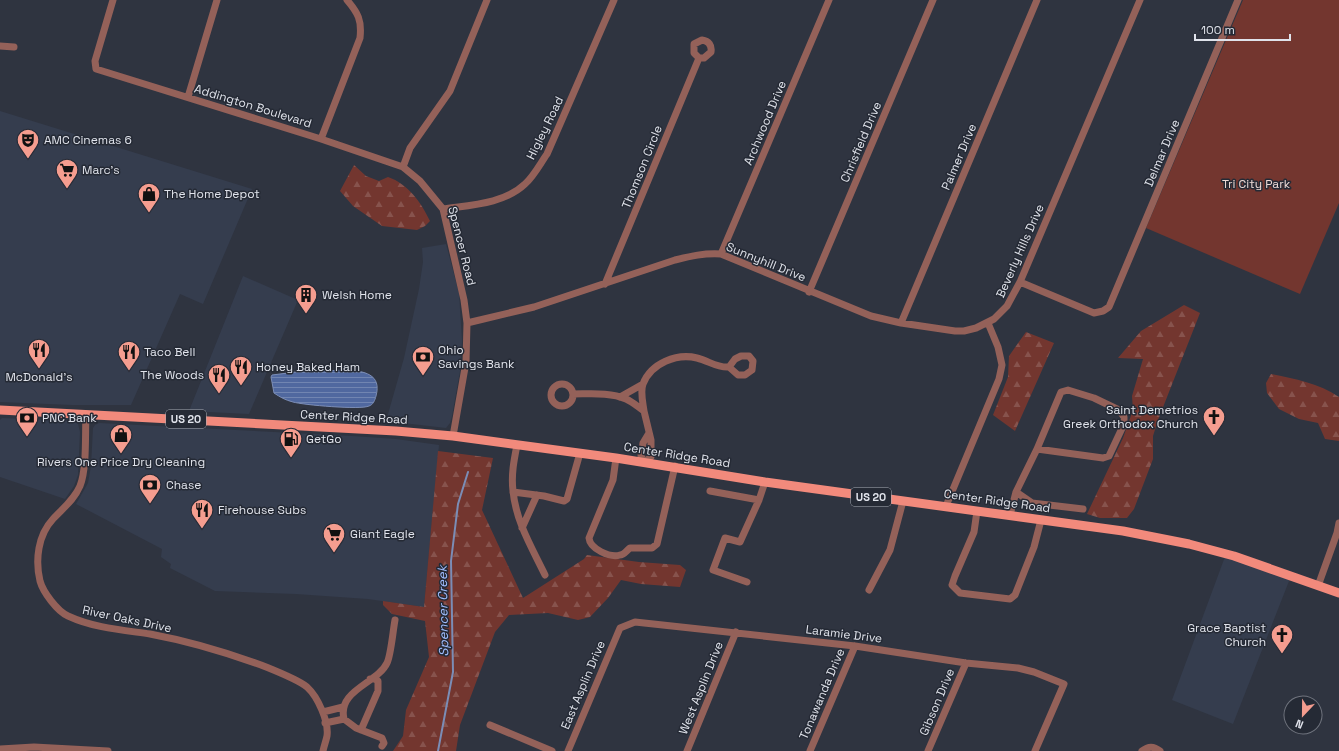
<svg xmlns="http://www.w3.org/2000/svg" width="1339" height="751" viewBox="0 0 1339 751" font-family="'Space Grotesk',sans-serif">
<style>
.built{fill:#353d4e}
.green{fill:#73362f}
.forest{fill:url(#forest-firs)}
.water{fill:url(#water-rules);stroke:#7b8db6}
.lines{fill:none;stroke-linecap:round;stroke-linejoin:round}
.stream{stroke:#7b8db6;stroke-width:2}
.minor{stroke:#946159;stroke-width:7}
.major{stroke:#f28a7c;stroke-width:9}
.labels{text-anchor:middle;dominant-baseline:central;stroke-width:3;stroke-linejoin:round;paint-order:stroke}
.shield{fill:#252a35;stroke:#a8acb4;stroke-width:1}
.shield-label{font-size:11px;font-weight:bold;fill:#e0e3eb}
.street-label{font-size:12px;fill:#e0e3eb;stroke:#252a35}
.poi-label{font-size:12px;fill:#e0e3eb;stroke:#252a35;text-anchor:start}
.park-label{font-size:12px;fill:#f0dbd7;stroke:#252a35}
.water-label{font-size:13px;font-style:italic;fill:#a0bdfe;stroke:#252a35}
</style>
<defs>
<pattern id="forest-firs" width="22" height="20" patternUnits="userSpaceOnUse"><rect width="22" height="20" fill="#73362f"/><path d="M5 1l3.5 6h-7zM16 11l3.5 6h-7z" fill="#87534d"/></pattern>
<pattern id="water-rules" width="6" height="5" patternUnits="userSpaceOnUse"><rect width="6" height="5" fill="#50689f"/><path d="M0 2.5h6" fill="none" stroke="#7185b1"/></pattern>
</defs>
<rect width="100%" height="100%" fill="#2f3440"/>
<path class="built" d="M0,111L252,189L203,304L180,294L131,405H72L0,402Z
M446,244L459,293L462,341L460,371L452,416L450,423L446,428L386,421L404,358L419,289L423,262L422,248Z
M243,276L298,300L249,414L189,411Z
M2,418L74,421L78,424L80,432L78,475L74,486L65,499L0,477V420Z
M99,423L352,436L396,439L439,445L424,607L368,599L296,594L215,591L170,568L171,564L161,557L162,549L76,504L88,483L91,466L93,428L95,425Z
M1226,554L1291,576L1233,724L1172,700Z"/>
<path class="green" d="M1243,0H1339V203L1300,294L1146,228Z"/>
<path class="forest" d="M354,165L366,176L379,181L388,177C408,184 421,202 430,221L425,226L417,230L382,226L353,206L340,191Z
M1184,305L1200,313L1158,420L1153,436V459L1134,509L1127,518H1100L1087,514L1123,438L1133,410L1132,396L1143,359L1118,358L1141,331Z
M1026,332L1054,343L1015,431L993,415L1008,377L1009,356Z
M1271,374C1295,379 1319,383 1339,397V441L1325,439L1318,423L1299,419L1279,409L1267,393L1266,383Z
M438,451L493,458L482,510L523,598L584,559L587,555L639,562L680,565L686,570L680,587L641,584L621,580L608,598L590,617L578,620L548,613L509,615L495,632L460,725L456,751H393L403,736L406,710L429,657L425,621L392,614L383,605V601L424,607Z"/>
<path class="water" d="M346,370C364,371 382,374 376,396C375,400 373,405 369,406C361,410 303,405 293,402C285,400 280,397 274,393L271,377L272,375L296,372Z"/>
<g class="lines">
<path class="stream" d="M438,751L453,672L451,561L458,504L468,472"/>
<path class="minor" d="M113,0L95,61L96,69L321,139L403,167L420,181L443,209L464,300L467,323L466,362L453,436
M0,46L14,47
M188,97L217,0
M321,139L360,38C362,20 358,13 347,0
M403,167L410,148L450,91L487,0
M443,209C470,205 504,204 525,184C534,176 540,164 547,154L614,0
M721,254L829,0
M1020,282L1094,313L1103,311L1109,307L1238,0
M605,284L699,58H704L711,52C712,45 709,41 702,40L694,44V53L699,58
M809,292L933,0
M467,323L534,307L675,260C691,256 704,253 721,254L871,316L901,323L955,331H964L976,328L994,319L1007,306L1020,282L1140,0
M901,323L1037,0
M741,356H749L753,361L752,370L745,375H738L729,367L735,359Z
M551 395a11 11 0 1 1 22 0a11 11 0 1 1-22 0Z
M1068,390L1094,398L1119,410L1124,417V424L1109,456L1103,458L1037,449L1061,392Z
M573,394C590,394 610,392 626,399C633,402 638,407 644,411L651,440V457L644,462L641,456L643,443L649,433
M620,397L643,384
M644,411C643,403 640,392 643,384C651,363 677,353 697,358C709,361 717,368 729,367
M86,414C85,434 87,469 80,486C74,500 63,508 53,519C38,535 35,560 40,581C43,592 57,611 68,616C94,628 122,630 150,634C188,641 225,652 261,665C273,670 297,679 307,687C318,697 329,722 327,736C326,741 324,746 323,751
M517,445C514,460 511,475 513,491C516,522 532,548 545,575
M616,458L613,480L589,538C590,549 610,558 620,555C624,555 627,550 630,548H652L657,544L675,466
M710,491L759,500
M513,492L544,496L564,501L567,499L580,453
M1016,492L1032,503L1083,509
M946,506L999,379L1002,365L998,347L988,323
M977,511L974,532L955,576L952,585L960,593L1010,599L1015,595L1034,547L1041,520
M1010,515L1016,492L1037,449
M522,528L537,495
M747,582L713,570L725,538L740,542L759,500L765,482
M1318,586L1337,533L1339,523
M869,590L890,550L903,501
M323,712L343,707
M325,723L344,719
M490,725L552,751
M361,730L378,691V681L375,679H370
M382,746L384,743L382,738L356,728L344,719C337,690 378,683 387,663C391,655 393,630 395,620
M0,749L34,747L108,751
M568,751L620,628L635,622L855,646L966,663L1018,668L1034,672L1064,684L1035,751
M687,751L736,632
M810,751L855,646
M928,751L966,663
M1142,751C1148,746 1154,746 1160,751"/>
<path class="major" d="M0,410L396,431L453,436L616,458L765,482L1123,531L1189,544L1234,556L1339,593"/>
</g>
<defs>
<g id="theatre-pin" transform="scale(1.15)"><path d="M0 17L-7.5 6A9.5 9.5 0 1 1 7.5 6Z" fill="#f59d8f" stroke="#252a35"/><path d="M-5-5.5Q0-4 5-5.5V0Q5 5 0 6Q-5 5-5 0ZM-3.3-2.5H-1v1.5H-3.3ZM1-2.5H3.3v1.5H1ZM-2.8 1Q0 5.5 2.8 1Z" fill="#111"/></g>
<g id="supermarket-pin" transform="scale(1.15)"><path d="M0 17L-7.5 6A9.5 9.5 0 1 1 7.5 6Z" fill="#f59d8f" stroke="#252a35"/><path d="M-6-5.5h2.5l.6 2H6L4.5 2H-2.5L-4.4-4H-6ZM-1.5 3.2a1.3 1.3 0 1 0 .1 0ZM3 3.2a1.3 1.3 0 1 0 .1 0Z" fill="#111"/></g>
<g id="shop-pin" transform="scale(1.15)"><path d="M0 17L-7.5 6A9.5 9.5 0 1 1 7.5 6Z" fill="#f59d8f" stroke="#252a35"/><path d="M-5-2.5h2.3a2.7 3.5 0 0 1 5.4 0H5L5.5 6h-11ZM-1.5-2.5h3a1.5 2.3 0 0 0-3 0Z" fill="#111"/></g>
<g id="building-pin" transform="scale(1.15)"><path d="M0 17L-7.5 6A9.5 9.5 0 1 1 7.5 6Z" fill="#f59d8f" stroke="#252a35"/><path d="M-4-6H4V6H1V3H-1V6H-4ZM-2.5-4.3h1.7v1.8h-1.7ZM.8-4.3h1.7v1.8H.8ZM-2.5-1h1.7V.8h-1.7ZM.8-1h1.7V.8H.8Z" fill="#111"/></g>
<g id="restaurant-pin" transform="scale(1.15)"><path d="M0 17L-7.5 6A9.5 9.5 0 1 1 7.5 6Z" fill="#f59d8f" stroke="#252a35"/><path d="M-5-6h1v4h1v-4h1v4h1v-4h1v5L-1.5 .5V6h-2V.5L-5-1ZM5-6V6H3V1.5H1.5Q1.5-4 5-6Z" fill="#111"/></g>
<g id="bank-pin" transform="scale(1.15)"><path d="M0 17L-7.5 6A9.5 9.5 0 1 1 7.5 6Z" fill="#f59d8f" stroke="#252a35"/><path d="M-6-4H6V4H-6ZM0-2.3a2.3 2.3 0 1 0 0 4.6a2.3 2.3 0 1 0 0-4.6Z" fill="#111"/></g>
<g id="church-pin" transform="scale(1.15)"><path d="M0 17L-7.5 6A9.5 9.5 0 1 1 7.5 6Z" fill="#f59d8f" stroke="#252a35"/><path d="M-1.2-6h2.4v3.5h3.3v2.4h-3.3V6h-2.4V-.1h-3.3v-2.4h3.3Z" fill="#111"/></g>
<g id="fuel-pin" transform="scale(1.15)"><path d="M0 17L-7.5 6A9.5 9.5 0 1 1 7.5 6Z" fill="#f59d8f" stroke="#252a35"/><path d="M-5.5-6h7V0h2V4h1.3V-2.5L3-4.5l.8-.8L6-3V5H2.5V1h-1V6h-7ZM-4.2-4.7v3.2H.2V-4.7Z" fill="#111"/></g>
</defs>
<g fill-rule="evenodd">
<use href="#theatre-pin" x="28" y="140"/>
<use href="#supermarket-pin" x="67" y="170"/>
<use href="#shop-pin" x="149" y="194"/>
<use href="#building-pin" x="306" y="295"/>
<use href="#restaurant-pin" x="39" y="350"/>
<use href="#restaurant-pin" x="129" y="352"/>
<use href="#bank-pin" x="423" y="357"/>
<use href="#restaurant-pin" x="241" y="367"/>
<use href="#restaurant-pin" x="219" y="375"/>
<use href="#church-pin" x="1214" y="417"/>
<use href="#bank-pin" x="27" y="418"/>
<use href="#shop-pin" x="121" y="435"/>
<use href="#fuel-pin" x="291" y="439"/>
<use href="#bank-pin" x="150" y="485"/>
<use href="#restaurant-pin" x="202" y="510"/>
<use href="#supermarket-pin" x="334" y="534"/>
<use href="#church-pin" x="1282" y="635"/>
</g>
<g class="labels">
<g class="shield">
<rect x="166" y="410" width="40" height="18" rx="3"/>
<rect x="851" y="488" width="40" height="18" rx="3"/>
</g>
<g class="shield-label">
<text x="186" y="419">US 20</text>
<text x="871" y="497">US 20</text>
</g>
<g class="street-label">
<text transform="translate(253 106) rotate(17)">Addington Boulevard</text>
<text transform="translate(765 123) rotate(-67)">Archwood Drive</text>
<text transform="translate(545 128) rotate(-64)">Higley Road</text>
<text transform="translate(861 142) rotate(-67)">Chrisfield Drive</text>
<text transform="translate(1162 153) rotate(-67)">Delmar Drive</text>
<text transform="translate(959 157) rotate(-67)">Palmer Drive</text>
<text transform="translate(642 167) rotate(-68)">Thomson Circle</text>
<text transform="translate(462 246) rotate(76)">Spencer Road</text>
<text transform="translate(1020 251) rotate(-66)">Beverly Hills Drive</text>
<text transform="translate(766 262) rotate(22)">Sunnyhill Drive</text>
<text transform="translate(354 417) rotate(3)">Center Ridge Road</text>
<text transform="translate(677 455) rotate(9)">Center Ridge Road</text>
<text transform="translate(997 501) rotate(8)">Center Ridge Road</text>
<text transform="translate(127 619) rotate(12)">River Oaks Drive</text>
<text transform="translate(844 634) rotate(7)">Laramie Drive</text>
<text transform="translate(583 685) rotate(-67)">East Asplin Drive</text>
<text transform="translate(701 688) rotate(-68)">West Asplin Drive</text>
<text transform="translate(822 694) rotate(-67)">Tonawanda Drive</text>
<text transform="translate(937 702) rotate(-67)">Gibson Drive</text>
</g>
<g class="poi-label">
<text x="44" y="140">AMC Cinemas 6</text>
<text x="82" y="170">Marc's</text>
<text x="164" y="194">The Home Depot</text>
<text x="322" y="295">Welsh Home</text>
<text x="438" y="350">Ohio<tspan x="438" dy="14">Savings Bank</tspan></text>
<text x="144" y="352">Taco Bell</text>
<text x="256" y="367">Honey Baked Ham</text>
<text x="204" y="375" text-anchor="end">The Woods</text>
<text x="39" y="377" text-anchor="middle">McDonald's</text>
<text x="1198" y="410" text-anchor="end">Saint Demetrios<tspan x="1198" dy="14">Greek Orthodox Church</tspan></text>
<text x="42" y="418">PNC Bank</text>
<text x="306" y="439">GetGo</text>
<text x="121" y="462" text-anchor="middle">Rivers One Price Dry Cleaning</text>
<text x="166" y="485">Chase</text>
<text x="218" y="510">Firehouse Subs</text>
<text x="350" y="534">Giant Eagle</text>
<text x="1266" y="628" text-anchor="end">Grace Baptist<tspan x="1266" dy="14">Church</tspan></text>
</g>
<g class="park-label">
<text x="1256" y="184">Tri City Park</text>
</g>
<g class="water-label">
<text transform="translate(443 611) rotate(-91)">Spencer Creek</text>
</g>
</g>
<g transform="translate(1303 715) rotate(202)"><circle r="19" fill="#252a35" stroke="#70747e"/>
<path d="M0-3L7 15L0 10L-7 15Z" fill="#f59d8f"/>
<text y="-6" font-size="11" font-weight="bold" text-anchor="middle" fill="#e0e3eb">N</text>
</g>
<path d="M1195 34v6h95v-6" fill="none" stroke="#e0e3eb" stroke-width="2"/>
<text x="1201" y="34" font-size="12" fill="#e0e3eb" stroke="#252a35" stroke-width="3" paint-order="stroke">100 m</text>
</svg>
